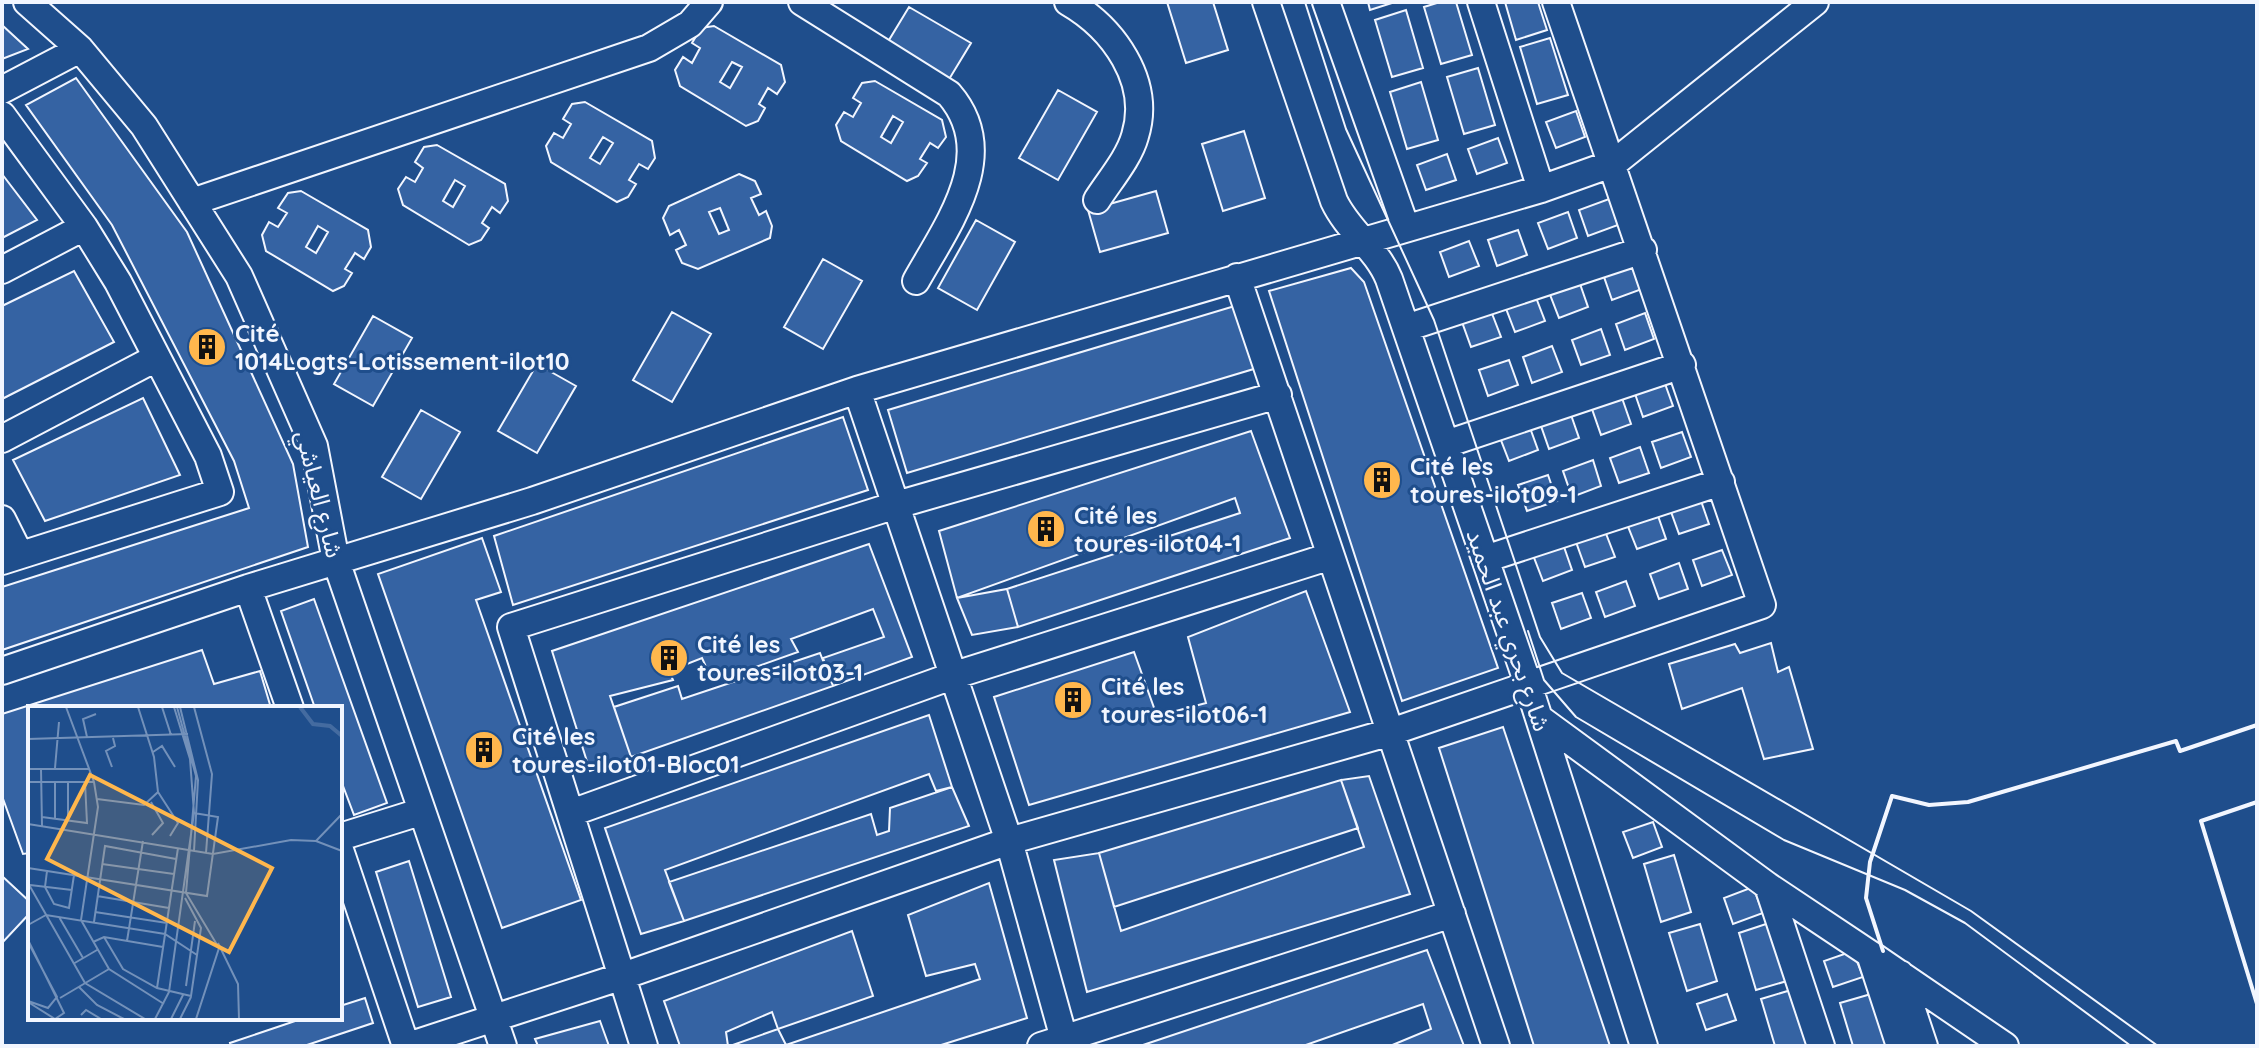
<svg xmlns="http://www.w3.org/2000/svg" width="2259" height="1048" viewBox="0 0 2259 1048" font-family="Quicksand,'Noto Sans Arabic',sans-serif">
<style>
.building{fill:#3563a3;stroke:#f2f6ff;stroke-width:2;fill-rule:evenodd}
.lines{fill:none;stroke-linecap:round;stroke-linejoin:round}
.minor-casing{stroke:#f2f6ff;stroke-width:30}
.minor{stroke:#1f4e8c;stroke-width:26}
.tram{stroke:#f2f6ff;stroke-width:2}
.wall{stroke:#f2f6ff;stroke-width:4}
.labels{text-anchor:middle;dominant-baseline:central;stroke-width:6;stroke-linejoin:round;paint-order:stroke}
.poi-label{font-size:24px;font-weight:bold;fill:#f2f6ff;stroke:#1f4e8c;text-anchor:start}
.street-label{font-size:24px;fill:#f2f6ff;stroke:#1f4e8c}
.inset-river{fill:none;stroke:#446ba0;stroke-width:4}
.inset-road{fill:none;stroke:#7391ba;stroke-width:2}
.view{fill:#ffb74d;fill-opacity:0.15;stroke:#ffb74d;stroke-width:4}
.inset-edge{fill:none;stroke:#f2f6ff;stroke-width:4}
</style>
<rect width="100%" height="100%" fill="#1f4e8c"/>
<path class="building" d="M1167,2H1213L1228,50L1186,63Z
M1368,2H1395L1370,10Z
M1440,2H1456L1472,55L1441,64L1424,7Z
M1505,2H1538L1547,30L1516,40Z
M909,7L971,43L948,81L886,45Z
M1406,10L1423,68L1392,77L1375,20Z
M2,25L28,49L2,59Z
M714,26L781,65L785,82L777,94L768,88L759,104L765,108L758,121L746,126L680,86L675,70L683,57L692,63L700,48L692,43L701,28ZM732,62L742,67L730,88L720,82Z
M1550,38L1568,95L1537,104L1520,47Z
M1478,68L1495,125L1464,134L1447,77Z
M76,78L187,232L293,464L308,547L2,650V587L249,508L234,461L112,225L26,105Z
M875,81L942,120L946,137L938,148L930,143L920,159L927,163L918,176L907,181L841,141L836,125L844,112L853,117L861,103L853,98L862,83ZM893,116L903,122L891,143L881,137Z
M1421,82L1438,140L1407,149L1390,92Z
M1058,90L1097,112L1058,180L1019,158Z
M585,102L652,141L655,158L648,169L639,164L629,180L636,184L628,197L617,202L551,162L546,146L554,133L563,138L571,124L563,119L572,104ZM603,137L613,143L600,164L590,158Z
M1576,111L1585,137L1556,148L1546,122Z
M1244,131L1265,198L1223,211L1202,144Z
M1498,138L1507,163L1477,174L1468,149Z
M437,145L505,184L508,201L500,213L492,207L482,223L489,228L481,240L469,245L403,205L398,189L406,177L415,182L423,168L415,162L424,147ZM455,180L465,186L453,207L443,201Z
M1447,154L1456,180L1426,190L1417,165Z
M2,174L37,220L2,238Z
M739,174L755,181L761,194L751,198L759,215L766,211L772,226L770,238L698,269L682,263L676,250L686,245L679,230L670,235L663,218L669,206ZM720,208L729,230L719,234L709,212Z
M301,191L368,230L371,247L364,259L355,253L345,269L352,273L344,286L333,291L266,251L262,235L269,222L278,227L287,213L278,208L288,193ZM318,226L328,232L316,253L306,247Z
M1156,191L1168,233L1100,252L1088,210Z
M1609,199L1618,225L1588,236L1579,210Z
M1568,212L1577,238L1548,249L1538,223Z
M976,220L1015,242L977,310L938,288Z
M1518,230L1527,255L1497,266L1488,240Z
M1469,241L1479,266L1449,277L1440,252Z
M823,259L862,281L823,349L784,327Z
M1632,264L1642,289L1612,300L1603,274Z
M1351,268L1364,282L1498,668L1402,701L1269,291Z
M74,271L114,342L2,399V306Z
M1579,281L1588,307L1559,318L1549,292Z
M1535,295L1545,321L1515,332L1505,306Z
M1238,305L1257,368L907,473L888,410Z
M1491,311L1501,337L1471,347L1462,322Z
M672,312L711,334L672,402L633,380Z
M1645,313L1654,339L1625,350L1616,324Z
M373,316L412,338L373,406L334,384Z
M1601,329L1610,355L1581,365L1572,340Z
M1552,346L1562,372L1532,383L1523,357Z
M1509,360L1518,385L1488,396L1479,370Z
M537,364L576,386L537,453L498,431Z
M1664,381L1673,406L1643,417L1634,391Z
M143,398L180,475L45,521L13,460Z
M1622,398L1631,424L1601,435L1592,409Z
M421,410L460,432L421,499L382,477Z
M1570,412L1579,438L1549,449L1540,423Z
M843,417L868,490L513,605L494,536Z
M1529,425L1538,450L1509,461L1499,435Z
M1251,431L1290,538L1018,627L1007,589L1240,513L1235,498L957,598L939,531Z
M1682,432L1691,457L1661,468L1652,442Z
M1640,447L1649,473L1619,483L1610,458Z
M1593,460L1601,486L1572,497L1563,471Z
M1548,475L1557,501L1527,511L1518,485Z
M1700,498L1709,524L1679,534L1670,509Z
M1657,513L1666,539L1637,549L1627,524Z
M1605,531L1615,557L1585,567L1576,542Z
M482,538L501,592L476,600L581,900L502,928L378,574Z
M869,544L912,657L833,686L823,658L884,637L873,609L791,639L798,652L713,682L702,658L669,671L673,680L610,696L631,757L590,771L552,651Z
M1563,544L1572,570L1543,581L1533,555Z
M1722,550L1732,575L1702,586L1693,560Z
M1679,563L1688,589L1659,599L1650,574Z
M1626,581L1635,606L1605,617L1596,592Z
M1007,589L1018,627L972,635L957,598Z
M1306,591L1350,712L1029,805L994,697L1134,652L1157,716L1206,703L1188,637Z
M1582,593L1591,618L1561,629L1552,603Z
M314,599L387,803L354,815L340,778V708H315L281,611Z
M1771,643L1778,672L1789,667L1813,749L1764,759L1742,688L1682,709L1669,664L1735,644L1740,653Z
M202,650L214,684L260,671L271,708H30V853L23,854L2,796V714Z
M820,653L833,686L631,757L614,707L678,686L682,699Z
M929,715L952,787L936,791L929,774L665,870L684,921L641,934L605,828Z
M1503,727L1610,1046H1534L1439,748Z
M1369,776L1410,894L1087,992L1054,860L1099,853L1121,931L1364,847L1341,780Z
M1341,780L1358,828L1114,907L1099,853Z
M952,787L969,826L684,921L669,882L871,814L877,835L889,831L890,808Z
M1653,822L1662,847L1633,858L1623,832Z
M1674,855L1691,912L1661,922L1644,864Z
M409,861L451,997L418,1007L376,872Z
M2,876L30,902V913L2,943Z
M989,883L1027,1018L938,1046H730L778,1029L786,1045L980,979L975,964L926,976L908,915Z
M1753,887L1763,913L1733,924L1724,898Z
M1769,923L1787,981L1756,990L1739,933Z
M1700,924L1717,981L1687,991L1669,933Z
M852,931L873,996L778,1029L772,1012L726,1032L728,1046H680L664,1001Z
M1427,950L1464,1046H1390L1431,1029L1423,1004L1303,1046H1140Z
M1853,951L1863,977L1833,987L1824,961Z
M1791,990L1808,1046H1775L1761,999Z
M1727,994L1736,1020L1706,1030L1697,1004Z
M1871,994L1887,1046H1853L1840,1003Z
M365,998L373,1023L304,1046H231L230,1043L304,1018H340V1006Z
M600,1021L609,1046H538L535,1039Z"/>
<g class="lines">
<g class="minor-casing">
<path id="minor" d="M27,2L80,49L144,126L239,276L314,446L336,561L503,1046
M802,2L949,94C1001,154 948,224 916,281
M1068,2C1113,28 1152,81 1135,136C1129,158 1109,181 1097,200
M1266,2L1334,201C1348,231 1377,249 1389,279L1528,684L1644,1046
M1326,2L1406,228
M1481,2L1541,189
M2,90L80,49
M2,115L84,227L118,282L208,456L220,492L2,561
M192,202L649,48L690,24L709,2
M2,270L84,227
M1237,277L1496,1046
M1406,328L1643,250
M857,390L1009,841L1066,1046
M2,439L156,358
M1446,444L1682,365
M2,519L20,555
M1485,559L1721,482
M248,588L290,708
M2,671L248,588L532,501L857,390L1541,189L1614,163L1815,2
M1539,718L1768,886L1870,954L1900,1046
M571,813L955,675L1331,556
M340,837L420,812
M340,850L406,1046
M1768,886L1821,1046
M1870,954L2005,1046
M1900,974L1924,1046
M408,1046L620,977L1009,841L1391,732L1762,605L1556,2
M644,1046L511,627L893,506L1278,395
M1041,1046L1452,914"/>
</g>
<use href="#minor" class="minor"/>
<path class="tram" d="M1305,2L1346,129L1434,320L1540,637L1562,673L1971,911L2158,1046
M1528,631L1544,680L1576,717L1784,840L1905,890L1965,923L2131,1046"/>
<path class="wall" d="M2257,802L2201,821L2257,1004
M1883,951L1866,898L1870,862L1892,796L1929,805L1968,802L2176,741L2180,751L2257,725"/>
</g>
<defs>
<g id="building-disc" transform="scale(2)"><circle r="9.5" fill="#ffb74d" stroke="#1f4e8c"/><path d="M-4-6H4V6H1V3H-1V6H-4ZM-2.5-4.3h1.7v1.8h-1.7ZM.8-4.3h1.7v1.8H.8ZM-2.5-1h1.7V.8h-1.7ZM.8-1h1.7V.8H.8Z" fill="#111"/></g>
</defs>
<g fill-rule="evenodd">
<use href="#building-disc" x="207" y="347"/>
<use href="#building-disc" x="1382" y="480"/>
<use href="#building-disc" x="1046" y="529"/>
<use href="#building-disc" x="669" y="658"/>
<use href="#building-disc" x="1073" y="700"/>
<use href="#building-disc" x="484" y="750"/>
</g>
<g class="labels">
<g class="poi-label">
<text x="235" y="333">Cité<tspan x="235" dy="28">1014Logts-Lotissement-ilot10</tspan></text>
<text x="1410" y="466">Cité les<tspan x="1410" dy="28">toures-ilot09-1</tspan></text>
<text x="1074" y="515">Cité les<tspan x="1074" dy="28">toures-ilot04-1</tspan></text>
<text x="697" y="644">Cité les<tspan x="697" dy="28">toures-ilot03-1</tspan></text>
<text x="1101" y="686">Cité les<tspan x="1101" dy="28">toures-ilot06-1</tspan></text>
<text x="512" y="736">Cité les<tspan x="512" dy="28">toures-ilot01-Bloc01</tspan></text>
</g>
<g class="street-label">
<text transform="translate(320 494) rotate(76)">شارع العياشي</text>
<text transform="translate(1509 630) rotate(71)">شارع بحري عبد الحميد</text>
</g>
</g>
<g transform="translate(28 706)">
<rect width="314" height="314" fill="#1f4e8c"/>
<path class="inset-river" d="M272,1L285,18L302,20L314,30"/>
<path class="inset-road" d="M38,1L66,76L70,101L53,214L81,263L136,298M134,1L143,29M149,1L168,70L158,187L191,242L168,313M152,1L170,74L166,145M166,1L184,68L178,147M59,31L55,13L68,8M0,33L160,28M125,46L134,40L147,61M84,61L78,45L87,40L85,32M27,62L31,16M0,63H61M13,63L14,120M0,76H66M27,76V113M40,76V114M130,86L150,117L142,130M69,93L116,99L130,86L126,51L110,1M123,96L135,117L124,129M14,111L59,117L57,76M0,118L185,148L263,134L288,135L314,145M288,135L314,108M74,158L146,168M0,162L179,190L190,111L166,107M19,165L17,181L26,198L41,202L46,169M0,177L57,277L117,313M2,179L44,184M69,190L141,202M67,206L139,217M31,211L55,252M66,216L77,140L148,153M0,219L18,209L137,228L169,249M76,231L95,263L129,282L163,290L173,222L157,192M0,234L36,307L27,313L0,296M99,235L115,135M0,236L29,291L20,302L0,295M65,236L76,231L135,241M190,237L210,278L211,313M45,258L69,244M158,280L167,215M51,281L69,299L96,313M129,282L150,142M32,292L81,263M53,309L58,304L73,313M127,313L141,286L166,107L162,53L146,1M143,313L155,289M152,313L163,291"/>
<path class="view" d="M62,69L244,162L201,246L19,153Z"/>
<rect width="314" height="314" class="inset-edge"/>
</g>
<rect width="2259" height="1048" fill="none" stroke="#f2f6ff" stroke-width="8"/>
</svg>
